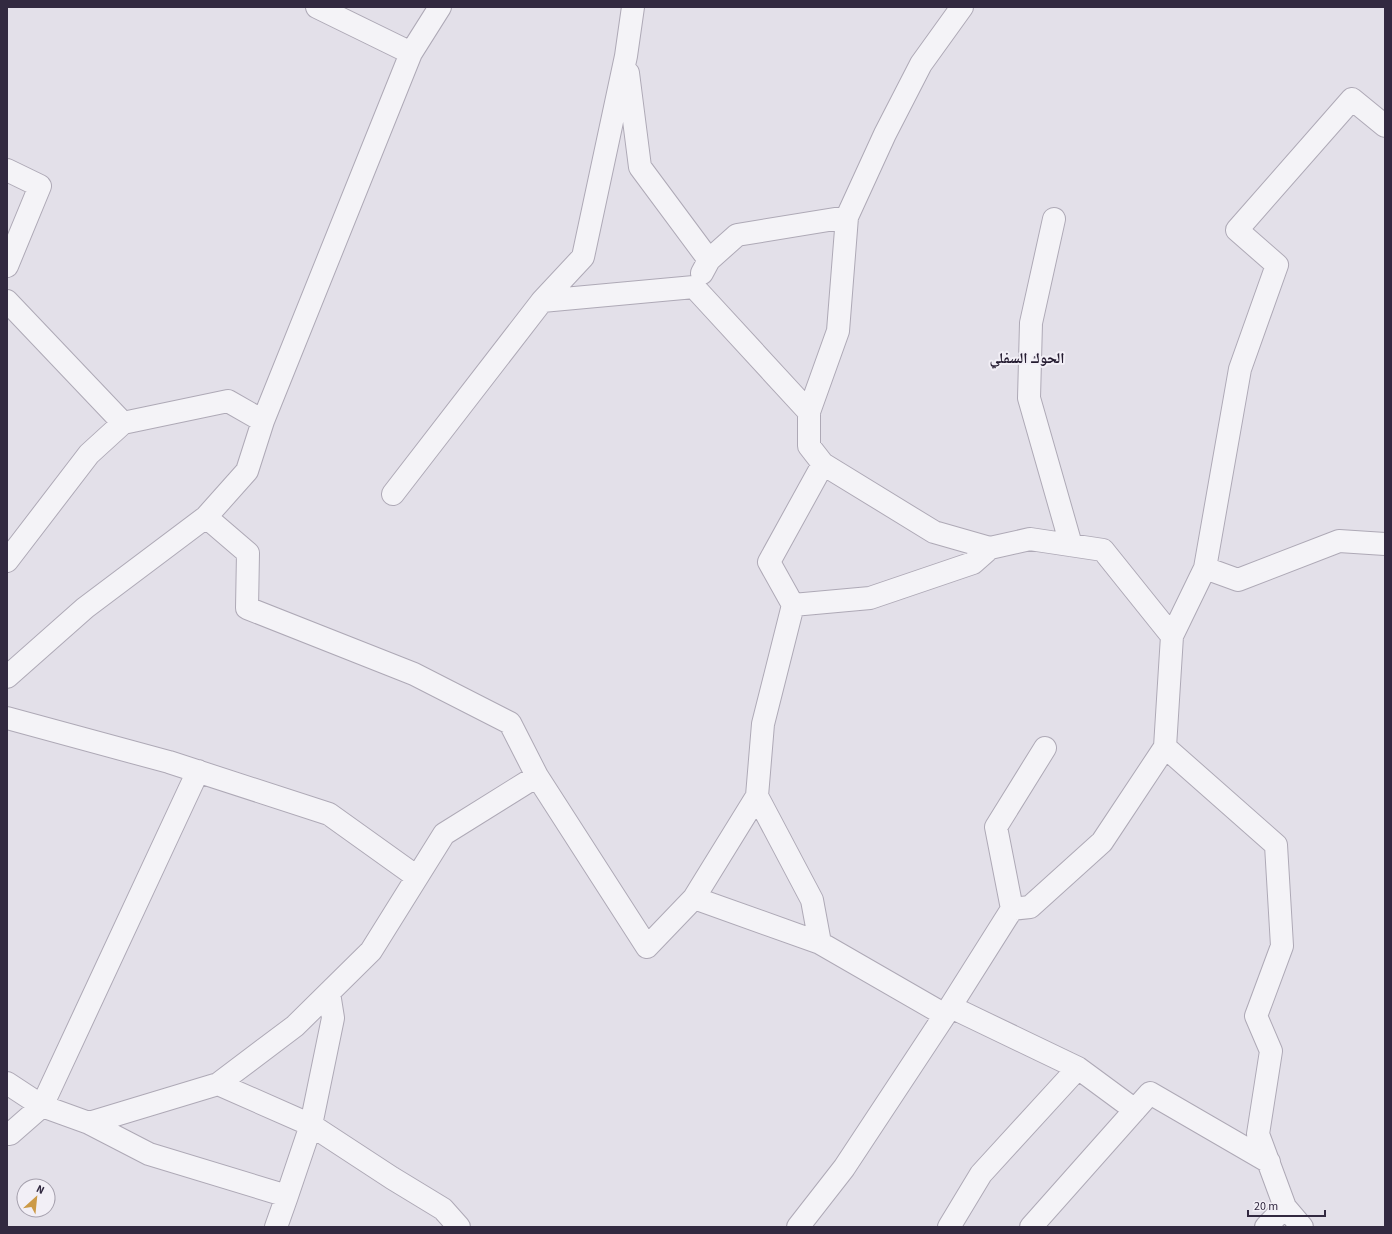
<svg xmlns="http://www.w3.org/2000/svg" width="1392" height="1234" viewBox="0 0 1392 1234" font-family="'Source Sans 3','Noto Naskh Arabic',sans-serif">
<style>
.lines{fill:none;stroke-linecap:round;stroke-linejoin:round}
.street-casing{stroke:#aea9b6;stroke-width:24}
.street{stroke:#f4f3f7;stroke-width:22}
.labels{text-anchor:middle;dominant-baseline:central;stroke-width:4;stroke-linejoin:round;paint-order:stroke}
.district-label{font-size:15px;font-weight:bold;fill:#241b30;stroke:#f2eff6}
</style>
<rect width="100%" height="100%" fill="#e3e0e9"/>
<g class="lines">
<g class="street-casing">
<path id="street" d="M317,7L411,53
M628,73L640,167L709,260L702,273
M7,170L40,186L7,266
M847,217L885,134L921,64L962,7
M1054,219L1031,323L1029,398L1071,545
M709,260L737,235L847,217L838,331L809,412
M7,301L123,423
M542,301L583,257L626,56L633,7
M823,464L769,562L793,605L870,598L973,563L990,548
M393,494L542,301L694,287L809,412V446L823,464L934,532L990,548L1030,539L1103,550L1172,636
M206,517L248,553L247,608L414,674L510,723L537,776L647,947L694,898
M7,561L89,454L123,423L228,401L263,421
M1205,568L1238,580L1339,541L1385,544
M7,677L85,608L206,517L247,471L263,421L411,53L440,7
M7,718L169,762L329,814L417,877
M757,796L763,724L793,605
M1012,909L996,827L1045,748
M820,943L694,898L757,796L812,900L820,943L945,1015
M951,1007L1078,1068L1135,1110
M7,1083L42,1106L89,1123L218,1084L295,1026L371,951L444,834L537,776
M218,1084L311,1125L392,1178L443,1209L459,1227
M89,1123L149,1154L287,1196L311,1125L333,1018L329,993
M7,1134H10L42,1106L198,771
M276,1227L287,1196
M798,1227L844,1168L945,1015L1012,909L1030,907L1102,842L1165,747
M949,1227L981,1174L1078,1068
M1031,1227L1150,1093L1269,1162
M1266,1227L1285,1207
M1302,1227L1285,1207L1258,1134L1271,1051L1256,1016L1282,946L1276,845L1165,747L1172,636L1205,568L1240,369L1277,265L1237,230L1352,99L1385,126"/>
</g>
<use href="#street" class="street"/>
</g>
<g class="labels">
<g class="district-label">
<text x="1027" y="358">الحوك السفلي</text>
</g>
</g>
<rect width="1392" height="1234" fill="none" stroke="#322940" stroke-width="16"/>
<g transform="translate(36 1198) rotate(27)"><circle r="19" fill="#f2eff6" stroke="#a5a0ad"/>
<path d="M0-3L7 15L0 10L-7 15Z" fill="#cc9a47"/>
<text y="-6" font-size="11" font-weight="bold" text-anchor="middle" fill="#322940">N</text>
</g>
<path d="M1248 1210v6h77v-6" fill="none" stroke="#322940" stroke-width="2"/>
<text x="1254" y="1210" font-size="12" fill="#322940" stroke="#f2eff6" stroke-width="3" paint-order="stroke">20 m</text>
</svg>
